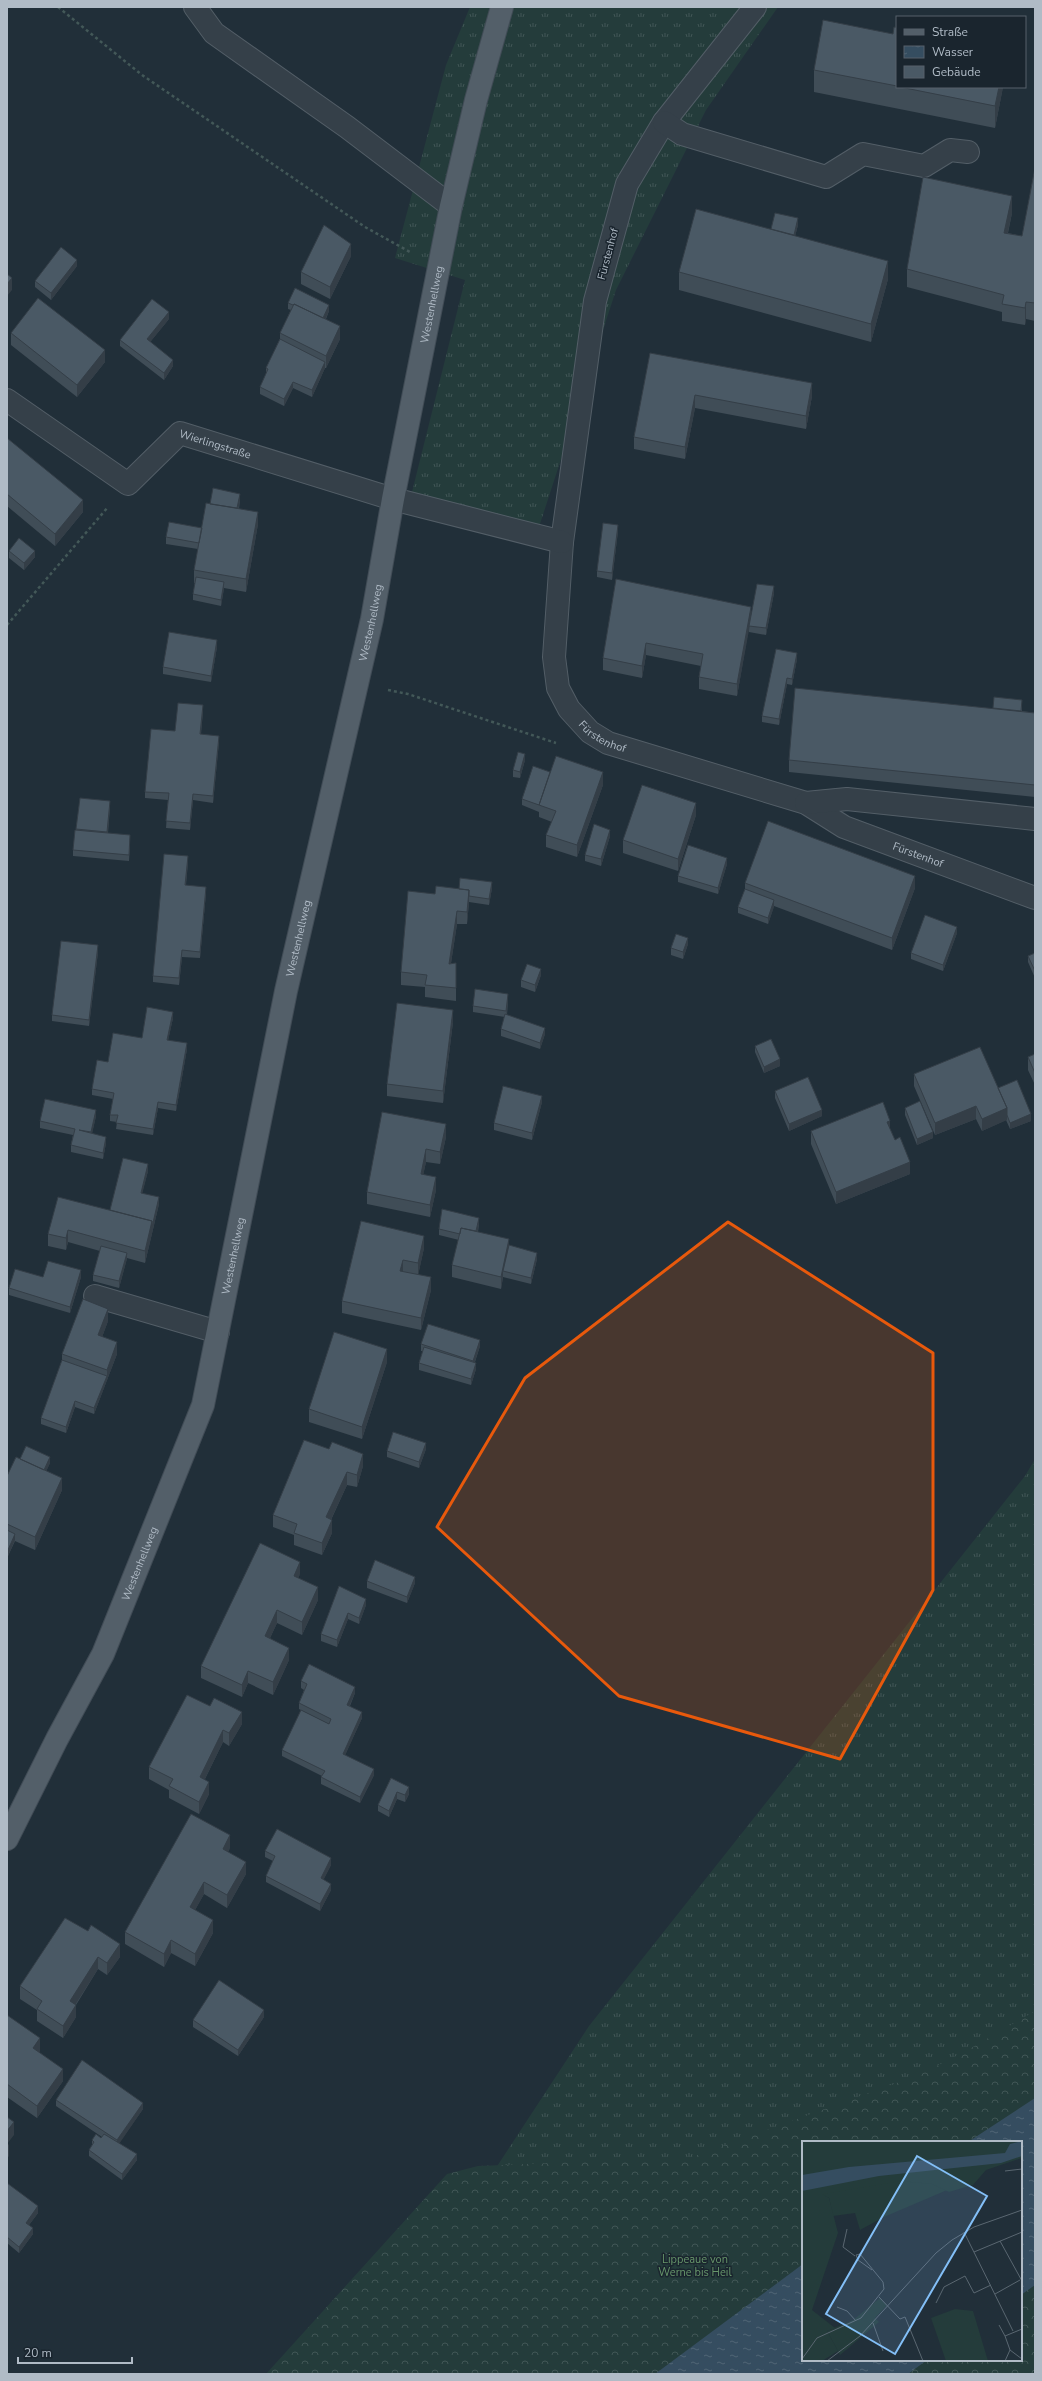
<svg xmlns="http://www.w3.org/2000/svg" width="1042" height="2381" viewBox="0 0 1042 2381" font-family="'Nunito Sans',sans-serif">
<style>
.grass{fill:url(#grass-tufts)}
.forest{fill:url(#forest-crowns);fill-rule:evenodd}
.water{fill:url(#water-ripples)}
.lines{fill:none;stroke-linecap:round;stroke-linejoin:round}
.minor-casing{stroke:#535e67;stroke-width:24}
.major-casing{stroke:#414c56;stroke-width:24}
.path{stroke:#435858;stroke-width:2.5;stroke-dasharray:3 3;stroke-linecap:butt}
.minor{stroke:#354049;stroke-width:22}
.major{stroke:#535f69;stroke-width:22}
.wall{fill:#404d57}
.shaded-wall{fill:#343e47}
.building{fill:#4a5965;stroke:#343e47}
.marked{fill:#e8590c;fill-opacity:0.2;stroke:#e8590c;stroke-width:3;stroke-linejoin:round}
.labels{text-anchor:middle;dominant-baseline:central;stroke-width:3;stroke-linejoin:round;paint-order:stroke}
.street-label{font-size:11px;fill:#b0bbc6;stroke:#1a252e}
.park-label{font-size:11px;fill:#67966b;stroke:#1a252e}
.inset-road{fill:none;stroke:#5a6771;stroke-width:1}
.view{fill:#83bff7;fill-opacity:0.15;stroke:#83bff7;stroke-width:2}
.inset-edge{fill:none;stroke:#b0bbc6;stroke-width:2}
</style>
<defs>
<pattern id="grass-tufts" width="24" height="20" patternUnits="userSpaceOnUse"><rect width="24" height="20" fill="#243c3b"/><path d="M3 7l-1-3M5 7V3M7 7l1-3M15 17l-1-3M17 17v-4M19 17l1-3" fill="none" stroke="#415656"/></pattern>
<pattern id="forest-crowns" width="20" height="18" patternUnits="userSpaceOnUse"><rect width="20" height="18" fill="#243c3b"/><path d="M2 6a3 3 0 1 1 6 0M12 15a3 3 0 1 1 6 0" fill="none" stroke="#415656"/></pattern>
<pattern id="water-ripples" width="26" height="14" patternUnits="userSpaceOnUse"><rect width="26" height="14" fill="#354d60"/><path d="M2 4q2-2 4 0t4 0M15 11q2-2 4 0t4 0" fill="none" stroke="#506575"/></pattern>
</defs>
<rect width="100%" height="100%" fill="#212f39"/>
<path class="grass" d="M470,7H778L706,110L616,290L538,530L410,500L465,280L395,258L446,65Z
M1035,1459V2098L803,2142L342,2374L444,2247L589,2026L1025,1476Z"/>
<path class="forest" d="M1035,2011V2374H266L447,2174L478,2166L692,2157L921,2074L966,2051ZM803,2142H1021V2360H803Z"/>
<path class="water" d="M1035,2098V2285L1021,2295V2142H968Z
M803,2264V2360H927L908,2374H655Z"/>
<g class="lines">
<g class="minor-casing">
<g id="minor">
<path d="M195,7L214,33L347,127L451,206"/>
<path id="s1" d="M755,7L664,122L627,184L595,301L562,542L554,657L558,688L569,709L590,732L608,743L806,803L844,827L1035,898"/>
<path d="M664,122L682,134L826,177L863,154L924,166L950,150L968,152"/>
<path id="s2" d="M7,400L128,484L180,433L393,499L562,542"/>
<path d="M806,803L847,799L1035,819"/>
<path d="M95,1296L218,1332"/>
</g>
</g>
<g class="major-casing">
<g id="major">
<path id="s3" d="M7,1839L57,1739L103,1654L203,1405L286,991L372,619L393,499L451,206L476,100L502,7"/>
</g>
</g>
<path class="path" d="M58,7L142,75L365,227L410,252
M7,625L108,507
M388,690L408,694L556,743"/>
<use href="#minor" class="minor"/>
<use href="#major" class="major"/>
</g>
<path class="wall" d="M897,28V87H1003L995,128L814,92V70L893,34Z
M1035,168V321L1026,319L1025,325L1002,321V312L907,287V269L1012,213L1008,233L1022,236Z
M798,225L795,236L888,279L871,342L679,290V272L771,230Z
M351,256L330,299L301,284V272Z
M77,266L51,300L35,287V281Z
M288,303L329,311L326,319L340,339L326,368H325L312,397L293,388L284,406L260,394V387L266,375V368L280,339V333L291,310L288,309Z
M169,319L150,342L173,366L164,380L120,346V340Z
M11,333L105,362L77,397L11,345Z
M650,353L812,396L806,429L695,408L685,459L634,449V437Z
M7,438L83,512L55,546L7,506Z
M240,500L239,509L258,524L246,592L224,588L221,606L193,600V594L195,583H194V570L198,549L166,544V537L202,528L210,504Z
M618,531L612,580L597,577V571Z
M9,551L35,557L24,570L9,558Z
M616,579L751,618L774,593L766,635L749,632V627L737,696L699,689V677L701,666L646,655L642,678L603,670V658Z
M217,647L211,682L163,674V667Z
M797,659L792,685L787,684L779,725L762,722V716Z
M1022,706V711L1035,713V797L789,772V760L993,708Z
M203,711L201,734L219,742L213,803L193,800L190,830L166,828L168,800L145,798V792L175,731Z
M525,760L520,778L513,777V770Z
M550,772L603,785L577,857L546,847V835L552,822L539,817V812L522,805V799Z
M80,798L110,807L108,833L130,842L129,861L73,856V850L76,830Z
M696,815L678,871L623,853V840Z
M610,836L601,866L585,861V855Z
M188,862L186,885L206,893L200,958L182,957L179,985L153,982V976Z
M727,864L718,894L678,882V876Z
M745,883L915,888L892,950L774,906L768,924L738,913V907L745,889Z
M492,888L489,905L469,902L467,924H457L451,963H456V1001L425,997V987L401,985V972L435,894L459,889Z
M957,933L943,971L911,959V953Z
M688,944L683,959L671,955V948Z
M98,952L89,1026L52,1021V1015Z
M1035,953V978L1028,962V956Z
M541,975L535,992L521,987V980Z
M508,1001L507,1015L545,1034L540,1049L501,1036V1029L505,1017L473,1012V1006Z
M173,1018L168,1040L187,1049L176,1111L158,1108L153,1135L116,1129L117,1122L110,1121V1115L113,1099L92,1095V1089L108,1062L142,1038Z
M453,1022L443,1103L387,1096V1084Z
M755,1046L780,1066L764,1073L755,1052Z
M1035,1054V1085L1028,1070V1057Z
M914,1074L998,1088L1031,1121L1010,1129L1006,1120L982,1131L976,1119L935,1135L914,1086Z
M775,1091L822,1116L789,1131L775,1098Z
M542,1102L532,1140L494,1130V1123Z
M905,1108L933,1138L917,1145L905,1115Z
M96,1116L92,1133L106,1143L103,1159L71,1152V1145L73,1135L40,1128V1121Z
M446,1124V1137L440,1164L426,1162L423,1175L436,1190L430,1217L367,1204V1192Z
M890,1129L910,1174L836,1204L811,1144V1131Z
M148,1171L142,1193L159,1204L145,1263L127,1258L119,1288L93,1281V1275L100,1251L68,1242L66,1250L48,1246V1234L110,1210Z
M361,1221L424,1248L418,1275L431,1290L421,1330L342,1313V1301Z
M479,1224L478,1232L509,1245L537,1259L531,1284L503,1277L501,1289L452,1277V1265L459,1240L439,1235V1229Z
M43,1277H81L70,1313L9,1295V1288Z
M108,1321L102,1337L117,1354L94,1414L75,1407L66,1433L41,1424V1418L62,1360V1354Z
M421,1344L480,1346L475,1362L476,1369L471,1385L419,1370V1363L423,1351H421Z
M387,1362L362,1439L309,1422V1409Z
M304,1440L363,1466L357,1487L347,1485L331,1520L332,1533L322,1555L294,1545V1535L273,1527V1515Z
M426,1449L419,1468L387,1457V1451Z
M20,1459L50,1463L46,1471L62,1490L35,1550L15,1541L8,1556H7V1476Z
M300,1574L298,1578L318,1600L302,1635L277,1623L270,1638L289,1660L273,1695L248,1683L242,1697L201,1678V1666Z
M367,1581L415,1583L407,1603L367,1588Z
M339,1586L366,1605L359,1624L348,1619L337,1647L321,1641V1634Z
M301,1681L355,1693L350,1706L362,1718L345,1755L374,1775L360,1803L321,1784V1777L322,1776L282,1756V1750L329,1724L299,1709V1703L304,1690L301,1688Z
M187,1695L242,1724L229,1746L223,1742L205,1779L209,1794L199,1814L169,1798V1790L149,1779V1767Z
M391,1778L409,1794L405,1802L397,1799L389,1817L378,1811V1805Z
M230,1848L228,1852L246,1874L227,1908L204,1894L195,1910L213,1933L195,1966L171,1953L164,1967L125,1944V1932Z
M265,1851L331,1865L323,1880L331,1890L320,1911L266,1882V1876L273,1861L265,1857Z
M65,1918L120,1957L107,1975L98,1969L76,2005V2017L63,2038L37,2021V2010L20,1999V1986Z
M7,2015L40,2051L39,2052L63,2081L37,2118L7,2097Z
M264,2017L238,2056L193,2027V2020Z
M56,2100L143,2109L119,2143L137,2160L122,2180L89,2156V2150L92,2146V2140L101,2138L102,2137L56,2106Z
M7,2183L38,2213L29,2225L33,2234L19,2253L7,2243Z"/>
<path class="shaded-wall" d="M999,87H1003L995,128V106Z
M1012,196V213L1004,250V233Z
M798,218V225L794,241V235Z
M351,244V256L330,299V287Z
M77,260V266L51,300V293Z
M888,261V279L871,342V324Z
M12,278V290L7,296V284Z
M1026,302V319L1025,325V308Z
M329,305V311L321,329V323Z
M169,312V319L147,346V339Z
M340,326V339L326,368V356Z
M105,350V362L77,397V385Z
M173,360V366L164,380V373Z
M325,362V368L312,397V390Z
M293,382V388L284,406V399Z
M812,383V396L806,429V416Z
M695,395V408L685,459V447Z
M240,494V500L236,521V514Z
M83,500V512L55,546V534Z
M258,512V524L246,592V579Z
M618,525V531L612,580V573Z
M35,551V557L24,570V563Z
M224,582V588L221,606V600Z
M774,586V593L766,635V628Z
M751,607V619L737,696V684Z
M217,640V647L211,682V676Z
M646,643V655L642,678V666Z
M797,653V659L792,685V679Z
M787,678V684L779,725V719Z
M203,705V711L200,740V734Z
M219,736V742L213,803V796Z
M525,754V760L520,778V772Z
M603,772V785L577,857V845Z
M193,794V800L190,830V823Z
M110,801V807L107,838V832Z
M696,803V815L678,871V859Z
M610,830V836L601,866V859Z
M130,835V842L129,861V855Z
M188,856V862L185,891V885Z
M727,858V864L718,894V888Z
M915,876V888L892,950V938Z
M492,882V888L489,905V899Z
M206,887V893L200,958V952Z
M469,890V903L467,924V912Z
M774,900V907L768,924V918Z
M457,911V924L449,976V964Z
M957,927V933L943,971V965Z
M688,938V944L683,959V952Z
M98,945V952L89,1026V1020Z
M182,950V957L179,985V978Z
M541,969V975L535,992V985Z
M508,994V1001L506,1017V1011Z
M453,1010V1022L443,1103V1091Z
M173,1012V1018L167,1046V1040Z
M545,1028V1034L540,1049V1043Z
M187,1043V1049L176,1111V1105Z
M780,1059V1066L764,1073V1067Z
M542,1096V1102L532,1140V1133Z
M158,1102V1108L153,1135V1129Z
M976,1106V1119L935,1135V1123Z
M1007,1108V1120L982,1131V1119Z
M96,1110V1116L91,1139V1132Z
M822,1110V1116L789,1131V1124Z
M1031,1114V1121L1010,1129V1123Z
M890,1121V1133L887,1122Z
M446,1124V1137L440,1164V1152Z
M933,1132V1138L917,1145V1139Z
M106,1137V1143L103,1159V1153Z
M426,1149V1162L421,1186V1174Z
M910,1162V1174L836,1204V1192Z
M148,1164V1171L141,1199V1193Z
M436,1177V1190L430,1217V1205Z
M159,1197V1204L145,1263V1251L152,1221Z
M479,1218V1224L475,1244V1237Z
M68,1230V1242L66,1250V1238Z
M424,1236V1248L418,1276V1263Z
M509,1239V1252L503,1271V1277L501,1289V1277Z
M127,1253V1259L119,1288V1281Z
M537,1253V1259L531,1284V1278Z
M403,1260V1272L400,1271Z
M81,1270V1277L70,1313V1307Z
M431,1277V1290L421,1330V1318Z
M108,1309V1321L98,1348V1335Z
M480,1340V1346L473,1367V1361Z
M117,1342V1354L94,1414V1408L107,1376V1370Z
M387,1349V1362L362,1439V1427Z
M476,1363V1369L471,1385V1379Z
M75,1401V1407L66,1433V1427Z
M426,1443V1449L419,1468V1462Z
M363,1454V1466L357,1487V1475Z
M50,1457V1463L42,1481V1475Z
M347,1472V1485L326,1530V1517Z
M62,1478V1490L35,1550V1537Z
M332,1520V1533L322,1555V1543Z
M15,1534V1540L8,1556V1550Z
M300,1562V1574L294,1589V1576Z
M415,1577V1583L407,1603V1597Z
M318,1587V1600L302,1635V1622Z
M366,1599V1605L359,1624V1618Z
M277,1610V1623L265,1649V1636Z
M348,1613V1619L337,1647V1640Z
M289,1648V1660L273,1695V1682Z
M248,1671V1683L242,1697V1685Z
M355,1687V1693L347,1711V1705Z
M242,1712V1724L229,1746V1733Z
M362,1712V1718L343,1760V1754Z
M223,1730V1742L200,1789V1777Z
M374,1769V1775L360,1803V1797Z
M209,1782V1794L199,1814V1802Z
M409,1787V1794L405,1802V1795Z
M397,1792V1799L389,1817V1811Z
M230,1835V1848L223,1861V1849Z
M331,1858V1865L321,1885V1878Z
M246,1862V1874L227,1908V1895Z
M204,1882V1894L190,1919V1907Z
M331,1884V1890L320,1911V1904Z
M213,1920V1933L195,1966V1954Z
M171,1940V1953L164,1967V1954Z
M120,1944V1957L107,1975V1963Z
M98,1957V1969L70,2013V2001Z
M76,2005V2017L63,2038V2026Z
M264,2010V2017L238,2056V2050Z
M40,2038V2051L33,2061V2048Z
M63,2069V2081L37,2118V2106Z
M143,2103V2109L117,2147V2140Z
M14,2122V2135L7,2144V2131Z
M9,2144V2156L7,2159V2146Z
M137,2154V2160L122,2180V2174Z
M38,2206V2213L26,2229V2223Z
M33,2228V2234L19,2253V2247Z"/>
<path class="building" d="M823,20L893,34L894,27L897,28V86L814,70Z
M900,87H999L995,106Z
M1035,168V303L1026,302L1025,308L1002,304L1004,295L907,269L923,177L1012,196L1004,233L1022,236Z
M696,209L888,261L871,324L679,272Z
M775,213L798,218L794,235L771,229Z
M324,225L351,244L330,287L301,272Z
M61,247L77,260L51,293L35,281Z
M7,274L12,278L7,284Z
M295,288L329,305L323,318L294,304L293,305L288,303Z
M38,298L105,350L77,385L11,333Z
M152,299L169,312L147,339L173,360L164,373L120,340Z
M294,304L340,326L326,356L280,333Z
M280,339L325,362L312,390L293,382L284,399L260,387L268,369L266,368Z
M650,353L812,383L806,416L695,395L685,447L634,437Z
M7,438L83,500L55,534L7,494Z
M213,488L240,494L237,508L210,504Z
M206,503L258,512L246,579L194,570Z
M169,522L202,528L199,543L166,537Z
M603,523L618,525L612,573L597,571Z
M19,538L35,551L24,563L9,551Z
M196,577L224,582L221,600L193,594Z
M616,579L751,607L737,684L699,677L703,654L646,643L642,666L603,658Z
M757,584L774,586L766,628L749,626Z
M169,632L217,640L211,676L163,667Z
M776,649L797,653L792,679L787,678L779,719L762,716Z
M795,688L1035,713V785L789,760Z
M994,697L1022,700L1021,711L993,708Z
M178,703L203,705L200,734L219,736L213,796L193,794L190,823L166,821L169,793L145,792L151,729L175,731Z
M518,752L525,754L520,772L513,770Z
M556,756L603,772L577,845L546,835L556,811L539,805Z
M533,766L550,772L539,805L522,799Z
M642,785L696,803L678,859L623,840Z
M80,798L110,801L107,832L76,829Z
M768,821L915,876L892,938L745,883Z
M594,824L610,830L601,859L585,855Z
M75,830L130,835L129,855L73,850Z
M688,845L727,858L718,888L678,876Z
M164,854L188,856L185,885L206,887L200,952L182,950L179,978L153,976Z
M460,878L492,882L489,899L469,896V890L459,889Z
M436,886L469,890L467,912L457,911L449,964L456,963V988L425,985L427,975L401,972L408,891L435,894Z
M745,889L774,900L768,918L738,907Z
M925,915L957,927L943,965L911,953Z
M676,934L688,938L683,952L671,948Z
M61,941L98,945L89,1020L52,1015Z
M1035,953V971L1028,956Z
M527,964L541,969L535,985L521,980Z
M475,989L508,994L506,1011L473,1006Z
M397,1003L453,1010L443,1091L387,1084Z
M147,1007L173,1012L167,1040L187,1043L176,1105L158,1102L153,1129L116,1123L118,1115H110L114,1093L92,1089L97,1060L108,1062L113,1033L142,1038Z
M505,1014L545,1028L540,1043L501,1029Z
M771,1039L780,1059L764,1067L755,1046Z
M980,1047L1007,1108L982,1119L976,1106L935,1123L914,1074Z
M1035,1054V1073L1028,1057Z
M808,1077L822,1110L789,1124L775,1091Z
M1017,1080L1031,1114L1010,1123L1007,1115V1108L998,1088Z
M503,1086L542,1096L532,1133L494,1123Z
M45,1099L96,1110L91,1132L79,1130L106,1137L103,1153L71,1145L75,1129L40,1121Z
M920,1101L933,1132L917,1139L905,1108Z
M883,1102L890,1121L887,1122L895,1140L900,1137L910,1162L836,1192L811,1131Z
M382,1112L446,1124L440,1152L426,1149L421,1174L436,1177L430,1205L367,1192Z
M123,1158L148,1164L141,1193L159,1197L152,1227V1221L110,1210Z
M58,1197L152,1221L145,1251L68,1230L66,1238L48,1234Z
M442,1209L479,1218L476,1231L461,1228L460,1234L439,1229Z
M361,1221L424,1236L418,1263L403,1260L400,1271L431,1277L421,1318L342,1301Z
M461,1228L509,1239L501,1277L452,1265Z
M509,1245L537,1253L531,1278L503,1271Z
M101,1246L127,1253L119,1281L93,1275Z
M48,1261L81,1270L70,1307L9,1288L15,1269L43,1277Z
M83,1299L108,1309L98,1335L117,1342L107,1370L62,1354Z
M428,1324L480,1340L473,1361L421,1344Z
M334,1332L387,1349L362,1427L309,1409Z
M424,1347L476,1363L471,1379L419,1363Z
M62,1360L107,1376L94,1408L75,1401L66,1427L41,1418Z
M393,1432L426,1443L419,1462L387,1451Z
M304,1440L329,1449L332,1442L363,1454L357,1475L347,1472L326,1517L332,1520L322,1543L294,1533L297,1524L273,1515Z
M26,1446L50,1457L44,1470L20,1459Z
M16,1457L62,1478L35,1537L7,1524V1476Z
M7,1530L15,1534L8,1550H7Z
M260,1543L300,1562L294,1576L318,1587L302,1622L277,1610L265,1636L289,1648L273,1682L248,1671L242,1685L201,1666Z
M375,1560L415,1577L407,1597L367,1581Z
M339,1586L366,1599L359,1618L348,1613L337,1640L321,1634Z
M309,1664L355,1687L347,1705L362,1712L343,1754L374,1769L360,1797L321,1777L325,1771L282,1750L301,1710L329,1724L331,1719L299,1703L307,1684L301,1681Z
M187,1695L210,1706L214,1698L242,1712L229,1733L223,1730L200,1777L209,1782L199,1802L169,1786L173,1779L149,1767Z
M391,1778L409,1787L405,1795L397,1792L389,1811L378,1805Z
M191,1814L230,1835L223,1849L246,1862L227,1895L204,1882L190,1907L213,1920L195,1954L171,1940L164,1954L125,1932Z
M277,1829L331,1858L321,1878L331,1884L320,1904L266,1876L275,1856L265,1851Z
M65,1918L88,1931L91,1925L120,1944L107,1963L98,1957L70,2001L76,2005L63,2026L37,2009L42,2001L20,1986Z
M219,1980L264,2010L238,2050L193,2020Z
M7,2015L40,2038L33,2048L63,2069L37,2106L7,2084V2085Z
M82,2060L143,2103L117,2140L56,2100Z
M7,2117L14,2122L7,2131Z
M96,2134L101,2138L104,2134L137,2154L122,2174L89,2150L94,2142L92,2140Z
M7,2183L38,2206L26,2223L33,2228L19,2247L7,2237Z"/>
<path class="marked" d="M728,1222L933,1353V1590L840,1759L619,1696L437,1527L525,1378Z"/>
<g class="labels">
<g class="street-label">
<text transform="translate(608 254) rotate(-75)">Fürstenhof</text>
<text stroke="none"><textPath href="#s3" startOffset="1601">Westenhellweg</textPath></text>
<text stroke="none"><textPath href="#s2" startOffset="257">Wierlingstraße</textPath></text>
<text stroke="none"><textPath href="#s3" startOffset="1277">Westenhellweg</textPath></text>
<text stroke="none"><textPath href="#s1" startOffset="798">Fürstenhof</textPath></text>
<text stroke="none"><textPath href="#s1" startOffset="1137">Fürstenhof</textPath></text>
<text stroke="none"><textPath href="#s3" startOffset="953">Westenhellweg</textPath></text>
<text stroke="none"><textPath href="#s3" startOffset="629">Westenhellweg</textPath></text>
<text stroke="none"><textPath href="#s3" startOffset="306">Westenhellweg</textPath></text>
</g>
<g class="park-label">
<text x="695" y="2259">Lippeaue von<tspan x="695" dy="13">Werne bis Heil</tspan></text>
</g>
</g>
<g transform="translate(802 2141)">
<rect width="220" height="220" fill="#212f39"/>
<path d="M111,34L150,47L82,76L58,89L53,72L31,75L27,57L8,49ZM78,157L85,164L73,177L77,181L38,214L25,190L51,179Z" fill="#243c3b"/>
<path d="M0,0H220V17L184,29L171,44L147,51L130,43L98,40L20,53L27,57L36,92L10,169L33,187L25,190L36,210L20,220H0Z" fill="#243c3b"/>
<path d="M153,168L171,170L186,220H144L129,177Z" fill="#243c3b"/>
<path d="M220,0V15L199,22L77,35L0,50V34L47,26L203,12L208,3Z" fill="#354d60"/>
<path class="inset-road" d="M203,30L220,28M45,88L41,106L53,115M162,91L211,190M198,100L220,140M172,111L220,91M193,153L218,139M77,156L98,178L103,176L121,220M134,162L142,146L163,135L172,152L189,144M35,166L45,170L54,180M71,182L81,210M197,184L203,195M220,188L203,195L208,209L220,218M0,218L15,197L59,177L82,148L81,141L58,113L54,114L56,119L70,129M25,220L58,195L134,112L150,99L172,86L220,69M203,220L208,209"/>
<path class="view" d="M115,15L185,55L93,213L24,173Z"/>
<rect width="220" height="220" class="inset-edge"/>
</g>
<rect width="1042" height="2381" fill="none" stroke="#b0bbc6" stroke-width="16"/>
<rect x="896" y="16" width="130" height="72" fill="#1a252e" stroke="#56616b"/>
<rect x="904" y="29" width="20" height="6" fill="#535f69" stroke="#56616b"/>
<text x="932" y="36" font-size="12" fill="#b0bbc6">Straße</text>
<rect x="904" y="46" width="20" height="12" fill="url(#water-ripples)" stroke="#56616b"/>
<text x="932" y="56" font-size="12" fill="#b0bbc6">Wasser</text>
<rect x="904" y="66" width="20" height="12" fill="#4a5965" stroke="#56616b"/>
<text x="932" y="76" font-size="12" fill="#b0bbc6">Gebäude</text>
<path d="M18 2357v6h114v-6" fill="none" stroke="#b0bbc6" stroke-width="2"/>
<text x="24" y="2357" font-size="12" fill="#b0bbc6" stroke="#1a252e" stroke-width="3" paint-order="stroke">20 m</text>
</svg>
